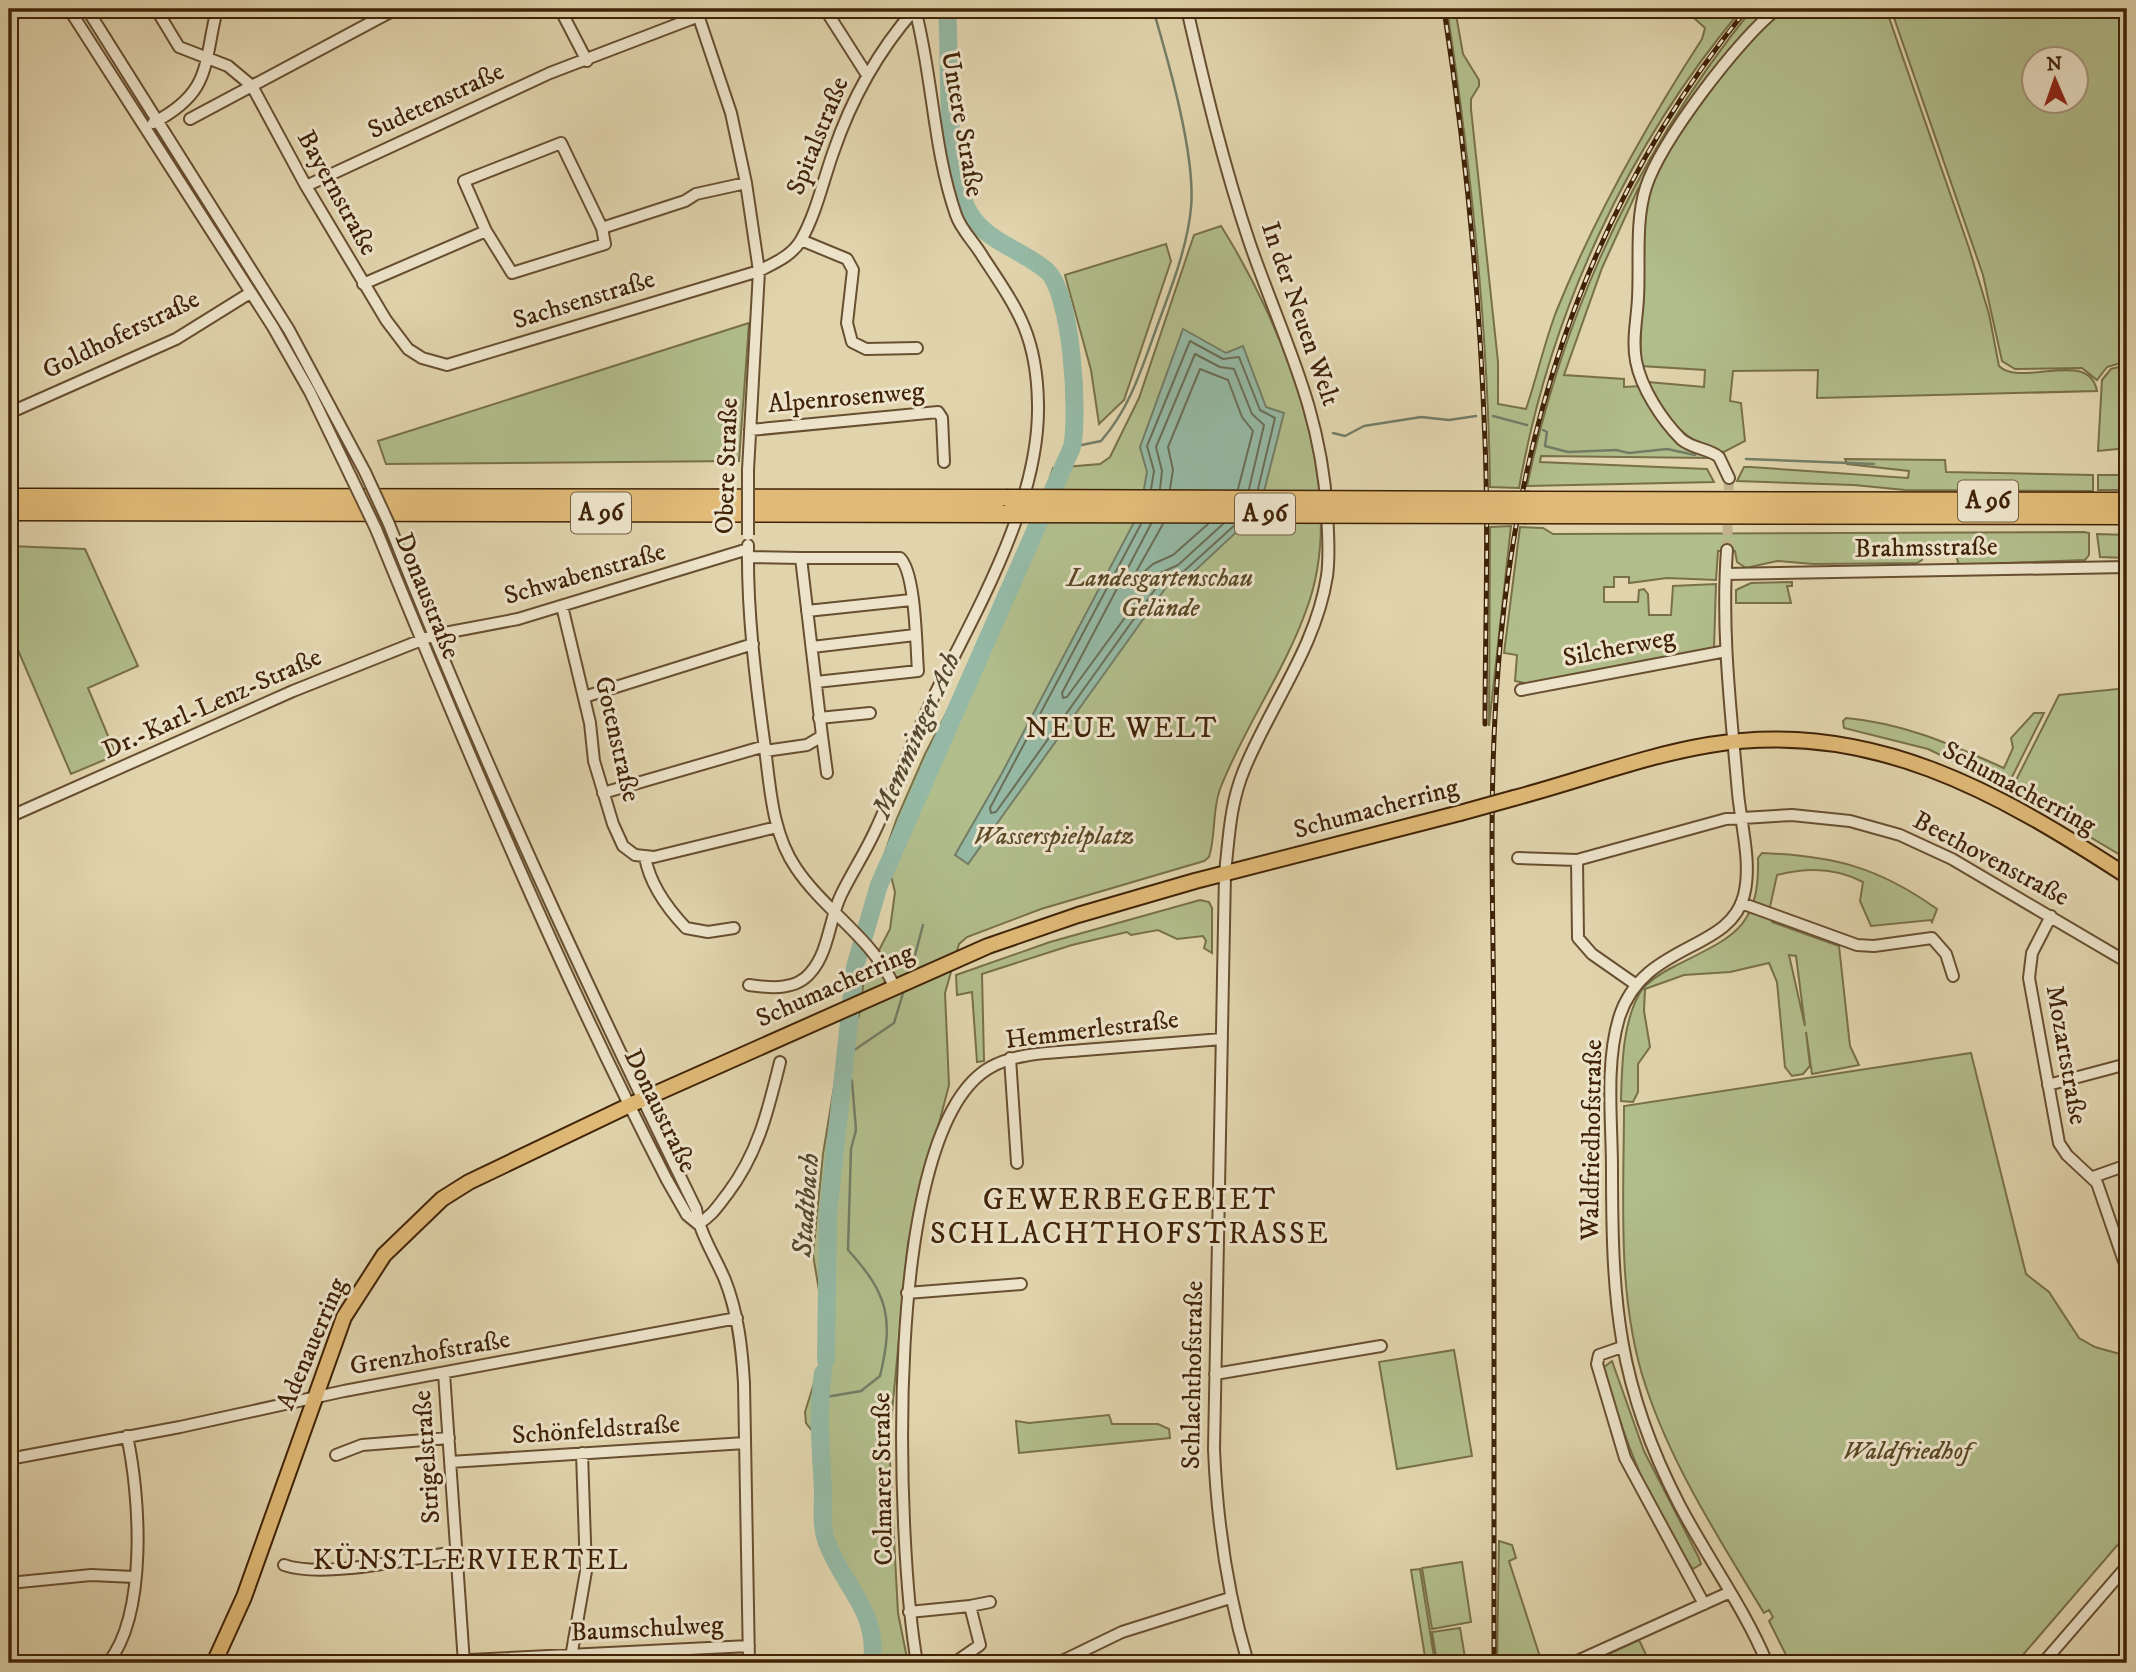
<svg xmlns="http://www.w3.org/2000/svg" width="2136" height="1672" viewBox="0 0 2136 1672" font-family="'IM FELL DW Pica',serif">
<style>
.green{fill:#b1bd8b;stroke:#787049;stroke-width:2;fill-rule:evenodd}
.water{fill:#95b9a5;stroke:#737d66;stroke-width:2}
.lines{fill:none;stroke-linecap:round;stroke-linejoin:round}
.shore{stroke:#6a6e56;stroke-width:2}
.stream{stroke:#737d66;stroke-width:2.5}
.river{stroke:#95b9a5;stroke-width:18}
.minor-tunnel{stroke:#c1b18c;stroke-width:10;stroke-dasharray:10 5;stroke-linecap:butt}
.minor-casing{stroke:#684f30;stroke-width:14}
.major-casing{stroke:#402307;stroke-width:18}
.highway-casing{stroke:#402307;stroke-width:19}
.minor{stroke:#ece3ca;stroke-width:10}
.major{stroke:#e0ba76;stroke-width:14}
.highway{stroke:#e0ba76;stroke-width:16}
.rail-casing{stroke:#402307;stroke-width:5}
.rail{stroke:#ece3ca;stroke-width:2.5;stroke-dasharray:8;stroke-linecap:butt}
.minor-bridge-casing{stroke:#684f30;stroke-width:14;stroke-linecap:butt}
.major-bridge-casing{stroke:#402307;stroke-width:18;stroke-linecap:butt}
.highway-bridge-casing{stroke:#402307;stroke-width:19;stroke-linecap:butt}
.minor-bridge{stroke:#ece3ca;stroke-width:10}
.major-bridge{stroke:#e0ba76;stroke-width:14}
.highway-bridge{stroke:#e0ba76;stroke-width:16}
.labels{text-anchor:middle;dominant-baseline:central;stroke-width:6;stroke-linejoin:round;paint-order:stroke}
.shield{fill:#ece3ca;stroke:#745d42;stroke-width:2}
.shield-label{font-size:24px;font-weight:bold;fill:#402307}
.street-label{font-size:26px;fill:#402307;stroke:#ece3ca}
.park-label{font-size:26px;font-style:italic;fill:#5c4a28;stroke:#ece3ca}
.neighbourhood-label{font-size:28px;letter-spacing:2px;fill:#402307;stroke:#ece3ca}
.water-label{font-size:28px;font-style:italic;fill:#55482e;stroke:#ece3ca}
.quarter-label{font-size:30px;letter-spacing:2px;fill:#402307;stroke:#ece3ca}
</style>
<rect width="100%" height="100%" fill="#e1d4ad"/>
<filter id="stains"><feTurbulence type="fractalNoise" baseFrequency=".00286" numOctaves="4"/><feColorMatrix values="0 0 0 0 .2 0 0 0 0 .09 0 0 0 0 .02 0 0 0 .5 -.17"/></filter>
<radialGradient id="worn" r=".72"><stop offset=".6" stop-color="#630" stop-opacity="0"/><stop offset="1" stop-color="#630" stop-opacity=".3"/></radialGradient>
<path class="green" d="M1447,9H1455L1463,54L1479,80V86L1471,99V109L1498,362V404L1526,409C1537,377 1544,344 1556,312C1595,216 1645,127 1702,39L1705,28L1694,18L1674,14L1672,9H1742C1628,145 1550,312 1519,488L1490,487C1488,327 1471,167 1447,9Z
M1752,9H1770L1749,30L1638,189L1602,268L1564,375L1624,379V387L1642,386L1657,411L1709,458L1541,456L1540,462L1707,469L1714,482L1527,486C1564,309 1639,150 1752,9Z
M1782,9H1886L1969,248L1989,314L1999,366C2021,388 2089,348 2097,391L1817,398L1818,370L1733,371L1730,401L1741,403L1745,441L1722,453C1677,436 1671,422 1647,382L1704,387L1705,370L1641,366L1639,353C1641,308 1636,221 1651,183C1668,138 1745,38 1782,9Z
M1891,9H2127V361L2107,367L2097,380L2082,368L2015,369L2002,361L1983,275ZM2035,60H2076V102H2035Z
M1221,226C1284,326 1350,490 1307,608C1285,671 1244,727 1220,789C1212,811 1216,835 1209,857L1204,861L1041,909L967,937L959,944L945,993L949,1085L908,1243L889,1444L898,1613L908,1663H877L872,1620L831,1566L820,1543L818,1520L820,1441L806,1423L805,1412L823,1354L822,1308L813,1255L823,1154L842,1039L859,1016L864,979L890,929L895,892L885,852L897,818L925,754L1018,575L1053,468L1100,464L1110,457L1139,398L1194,235Z
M1166,244L1171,261L1124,400L1099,424L1091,370L1065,275Z
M749,323L739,461L386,464L378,441Z
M2127,365V448L2098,451L2102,380L2111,369Z
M1845,459L1945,460L1946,472L2093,475V491L1905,490L1854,485L1737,481L1744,467H1750L1908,478L1909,471L1847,464Z
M2098,475H2127V490H2098Z
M1511,526L1489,726L1490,527Z
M1520,527L1543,528L1553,534L2084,532L2089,533V555L2085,560L1959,565L1954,549L1922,550V560L1917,563L1813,564L1777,561L1746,568L1737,562L1735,551H1718L1716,580L1667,578L1629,583V577H1614V587H1604V602H1638L1639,590L1644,589L1648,594L1649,615H1671L1673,586L1716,584L1714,648L1529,684L1515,681L1517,655L1504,653Z
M2097,534L2127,535V558L2100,557Z
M9,546L85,549L138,666L88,688L116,755L71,774L9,629Z
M1792,582V586H1787L1791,603H1736V590L1751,583Z
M2127,688V859L2011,790L2059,695Z
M2034,713H2044L2007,787L1928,749L1844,728L1843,721L1846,718C1904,723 1952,745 2004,768L2013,748L2011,738Z
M1762,853C1834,856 1878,867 1937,909L1932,922L1931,920L1871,926L1860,901L1863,882C1835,867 1807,867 1777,875L1770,907L1772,922L1839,946L1850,1046L1859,1065L1812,1074L1806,1032L1810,1066L1803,1074L1792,1076L1785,1067L1777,982L1769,963L1730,972L1684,975L1645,989L1644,1011L1650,1047L1638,1064V1092L1633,1102L1621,1101C1622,1066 1622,1022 1641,991C1649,980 1663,972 1675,966C1732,937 1760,929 1758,858ZM1789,955L1796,956L1805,1026Z
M1200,900L1209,902L1212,908V953L1204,948L1206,941L1203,936L1177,939L1158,930L1131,935L1127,932L1072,945L982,974L984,1061L977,1062L972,992L957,995L956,975L1050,942Z
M1971,1053L2026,1274L2049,1292L2079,1338L2095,1347L2127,1356V1534L2016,1663H1790L1769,1621L1773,1617L1769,1610L1764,1613C1720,1540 1673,1468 1646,1387C1616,1298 1624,1198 1624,1106Z
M1454,1350L1472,1456L1397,1469L1379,1362Z
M1612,1361L1644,1451L1699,1558L1701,1564L1693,1569C1653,1519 1620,1429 1604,1367Z
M1109,1415L1112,1424H1158L1169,1429L1170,1438L1019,1453L1016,1421L1029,1423Z
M1499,1541L1512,1545L1516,1558L1509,1561L1542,1663H1497Z
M1462,1562L1471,1622L1432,1629L1422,1568Z
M1420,1569L1435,1663H1426L1411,1570Z
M1460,1628L1466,1663H1437L1432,1632Z
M1639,1640L1650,1663H1589Z"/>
<path class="water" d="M1183,329L1226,353L1243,346L1266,407L1284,413L1259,511L1186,579L1167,586L968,864L955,855L1002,773L1140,511L1147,472L1140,447Z"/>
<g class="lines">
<path class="shore" d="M1151,489L1154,471L1147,446L1190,341L1223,359L1239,357L1260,410L1275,418L1258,489
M1160,489L1162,471L1156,447L1195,354L1220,367L1234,369L1252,414L1264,425L1249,489
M1170,489L1173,470L1168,447L1200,369L1228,380L1242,417L1253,431L1238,489
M1141,524L990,808L991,813L996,812L1161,581L1183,572L1236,524
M1151,524L1062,693L1063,698L1067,697L1156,575L1178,565L1223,524
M1163,524L1136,572L1138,577L1153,564L1173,555L1208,524"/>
<path class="stream" d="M1493,416L1527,425
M1543,430L1547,432L1545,446L1568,452L1616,450L1629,453L1667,449L1695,455
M1333,433L1345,436L1364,426L1421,417L1449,420L1476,416
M1072,447L1101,441C1129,409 1141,371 1155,332C1169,293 1187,250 1191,208C1196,156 1168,60 1153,9
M1746,459L1874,464
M910,974L923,925
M847,1055L894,1023L904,990
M820,1398L861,1391L880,1376C894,1318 888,1294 848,1250L851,1149L856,1130L852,1081L845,1071"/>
<path class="river" d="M826,1360L828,1214L855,967L879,885L1072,447C1079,414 1072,294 1047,271C1023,250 987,242 970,214C943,169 951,63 947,9
M823,1373C817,1412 821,1452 823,1491C823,1507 821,1525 826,1540C842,1586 879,1610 872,1663"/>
<path class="minor-tunnel" d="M1727,550L1729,478"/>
<g class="minor-casing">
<path id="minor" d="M69,9L273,327L310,392L351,477
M87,9L289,330L365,472
M156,9L179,47L228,66L252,86L306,186L386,320L408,349L422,358L447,365L759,271C774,263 792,256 801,240C816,214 823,181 833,153C851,100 878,51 915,9
M560,9L587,61
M696,9L731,113L746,183L759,271L748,470
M825,9L867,75
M1187,9C1205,88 1224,167 1250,244C1283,339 1321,408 1327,512C1328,533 1330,555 1327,576C1316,647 1271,704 1244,770C1230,804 1229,837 1225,873L1214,1449C1217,1523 1227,1592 1248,1663
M190,119L396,9
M153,123C212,92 203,66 217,9
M306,186L550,73L699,16
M602,228L561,143L464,181L486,231L512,273L605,244L602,228L685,201L696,194L746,183
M801,240L847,259L853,270L847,323L852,342L866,349L917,348
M363,284L486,231
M9,413L176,339L250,293
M750,430L938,412L942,418L944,462
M1729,478L1719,457C1708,448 1692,449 1681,439C1662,420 1641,388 1636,361C1632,340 1637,319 1638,298C1640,262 1635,221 1646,187C1661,141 1739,38 1777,9
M389,524C480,757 586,984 696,1209C700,1235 715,1256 725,1280C738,1313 742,1348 744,1383L749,1663
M376,529C466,749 558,968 667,1180L687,1215L698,1224
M748,545C747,610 755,676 764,741C770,783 771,832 796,868C824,910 873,939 894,986
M1727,550C1721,631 1731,712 1738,793C1741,825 1752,863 1744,895C1730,953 1643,941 1619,1018C1605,1065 1612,1121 1612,1169C1612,1301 1617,1384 1679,1504C1706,1556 1745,1609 1767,1663
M748,557L801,558L822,736L807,745L765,751
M801,558H900C916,573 916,647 918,671L816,682
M1726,574L2127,567
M562,606L590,723L594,761L613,824L623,846L635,855L654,857L777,827
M807,611L911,600
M812,647L915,635
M1521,690L1726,651
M584,697L753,644
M819,718L870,713
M822,736L827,773
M603,793L765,746
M9,817L293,691L434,635L518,619L748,549
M645,857C650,885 667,908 686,928L708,932L734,928
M1518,858L1577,860
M1741,903L1857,945L1874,946L1932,938L1946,954L1953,976
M2051,916L2032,953L2029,978L2059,1143L2067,1155L2097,1183L2127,1270
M1635,984L1592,954L1578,938L1577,860L1726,819L1792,815L1850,821L1900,835L1952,859L2127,962
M749,985C770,988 796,991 811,972C829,951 829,920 841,895C851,874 865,853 875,831C896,786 913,739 935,694C977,609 1040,502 1038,404C1037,337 1019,311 983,257C975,243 961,230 956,215C933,149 933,77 915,9
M1010,1058L1017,1163
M2048,1085L2127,1064
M2093,1177L2127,1165
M698,1224C712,1216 718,1206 728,1193C758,1153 768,1111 780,1062
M907,1293L1021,1284
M1622,1347L1599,1355L1597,1364L1625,1458L1704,1604
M444,1373L464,1663
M1215,1374L1381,1346
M336,1455L362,1445L449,1438
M9,1459L180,1427L344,1391L737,1318
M450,1462L745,1443
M284,1565C324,1579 412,1558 456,1552
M9,1583L91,1575L134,1577
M909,1612L970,1606
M108,1663C148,1613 140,1495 127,1436
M408,1663L749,1646
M570,1663L586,1571L582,1453
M917,1663C897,1549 879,1128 991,1067C1018,1052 1054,1053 1084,1050C1130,1046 1176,1043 1222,1039
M954,1663L980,1645L970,1606L990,1602
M1058,1663L1122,1632L1230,1598
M1573,1663L1728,1593
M2043,1663L2127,1566"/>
</g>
<g class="major-casing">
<path id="major" d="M1514,798C1579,781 1643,756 1709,745C1869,718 1998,792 2127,876
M214,1663L244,1597L344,1317L384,1255L442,1199L469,1182L630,1105L988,946L1078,915L1195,881L1460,813"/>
</g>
<g class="highway-casing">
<path id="highway" d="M9,497L1007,498
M1529,500L2127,501
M9,512L1003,514
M1526,515L2127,516"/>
</g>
<use href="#minor" class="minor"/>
<use href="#major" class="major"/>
<use href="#highway" class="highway"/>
<g class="rail-casing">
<path id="rail" d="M1444,9C1466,152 1480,297 1485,442C1489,536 1485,630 1485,724
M1494,1663C1494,1460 1494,1256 1494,1052C1494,941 1489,828 1495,717C1508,455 1579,214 1747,9"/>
</g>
<use href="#rail" class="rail"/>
<g class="minor-bridge-casing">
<path id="minor-bridge" d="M365,472L389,524
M351,477L376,529
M748,535V470"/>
</g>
<g class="major-bridge-casing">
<path id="major-bridge" d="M1460,813L1514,798"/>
</g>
<g class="highway-bridge-casing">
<path id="highway-bridge" d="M1007,498L1529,500
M1003,514L1526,515"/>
</g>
<use href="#minor-bridge" class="minor-bridge"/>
<use href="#major-bridge" class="major-bridge"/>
<use href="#highway-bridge" class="highway-bridge"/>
</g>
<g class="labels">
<g class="shield">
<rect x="1958" y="480.5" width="60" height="41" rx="5"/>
<rect x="571" y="492.5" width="60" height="41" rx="5"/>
<rect x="1235" y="493.5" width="60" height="41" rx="5"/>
</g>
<g class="shield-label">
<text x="1988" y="501">A 96</text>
<text x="601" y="513">A 96</text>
<text x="1265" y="514">A 96</text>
</g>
<g class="street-label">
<text transform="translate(436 101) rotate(-25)">Sudetenstraße</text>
<text transform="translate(962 124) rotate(80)">Untere Straße</text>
<text transform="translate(818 136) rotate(-68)">Spitalstraße</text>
<text transform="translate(337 193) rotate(61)">Bayernstraße</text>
<text transform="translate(584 300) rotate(-17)">Sachsenstraße</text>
<text transform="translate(1300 314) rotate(71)">In der Neuen Welt</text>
<text transform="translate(121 335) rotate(-26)">Goldhoferstraße</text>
<text transform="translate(846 398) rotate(-5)">Alpenrosenweg</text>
<text transform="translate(727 466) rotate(-88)">Obere Straße</text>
<text transform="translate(1926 548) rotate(-1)">Brahmsstraße</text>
<text transform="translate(585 574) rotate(-16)">Schwabenstraße</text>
<text transform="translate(427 596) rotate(68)">Donaustraße</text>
<text transform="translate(1619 648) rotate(-11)">Silcherweg</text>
<text transform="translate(212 704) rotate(-24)">Dr.-Karl-Lenz-Straße</text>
<text transform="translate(617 739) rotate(77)">Gotenstraße</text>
<text transform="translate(2019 788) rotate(28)">Schumacherring</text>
<text transform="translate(1376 809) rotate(-15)">Schumacherring</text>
<text transform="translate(1991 859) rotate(28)">Beethovenstraße</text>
<text transform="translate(835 986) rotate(-24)">Schumacherring</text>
<text transform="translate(1092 1030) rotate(-7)">Hemmerlestraße</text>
<text transform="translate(2066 1055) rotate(80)">Mozartstraße</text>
<text transform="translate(660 1111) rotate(64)">Donaustraße</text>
<text transform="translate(1592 1140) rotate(-89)">Waldfriedhofstraße</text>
<text transform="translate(312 1344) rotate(-67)">Adenauerring</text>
<text transform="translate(430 1353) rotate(-10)">Grenzhofstraße</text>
<text transform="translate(1193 1375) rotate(-89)">Schlachthofstraße</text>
<text transform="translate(596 1430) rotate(-4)">Schönfeldstraße</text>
<text transform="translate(427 1457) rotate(-94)">Strigelstraße</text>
<text transform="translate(883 1479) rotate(-91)">Colmarer Straße</text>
<text transform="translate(647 1629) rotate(-3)">Baumschulweg</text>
</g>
<g class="park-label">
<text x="1160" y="578">Landesgartenschau<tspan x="1160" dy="30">Gelände</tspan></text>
<text x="1054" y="836">Wasserspielplatz</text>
<text x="1907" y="1451">Waldfriedhof</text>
</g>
<g class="neighbourhood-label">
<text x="1122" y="728">NEUE WELT</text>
<text x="471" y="1560">KÜNSTLERVIERTEL</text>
</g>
<g class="water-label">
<text transform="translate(916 735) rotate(-66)">Memminger Ach</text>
<text transform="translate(806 1205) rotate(-86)">Stadtbach</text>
</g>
<g class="quarter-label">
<text x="1130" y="1200">GEWERBEGEBIET<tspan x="1130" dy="34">SCHLACHTHOFSTRASSE</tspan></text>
</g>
</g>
<rect width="2136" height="1672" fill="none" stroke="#e1d4ad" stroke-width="35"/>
<rect x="10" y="10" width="2115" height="1651" fill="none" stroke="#402307" stroke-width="3.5"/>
<rect x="18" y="18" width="2101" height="1637" fill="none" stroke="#402307" stroke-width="2"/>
<g transform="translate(2055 80) rotate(358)"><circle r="33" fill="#ece3ca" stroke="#a7967c" stroke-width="2"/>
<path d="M0-5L12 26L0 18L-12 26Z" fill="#8f2418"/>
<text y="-10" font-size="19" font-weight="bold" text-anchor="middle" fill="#402307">N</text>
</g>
<rect width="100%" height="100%" filter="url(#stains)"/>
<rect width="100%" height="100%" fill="url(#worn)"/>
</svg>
